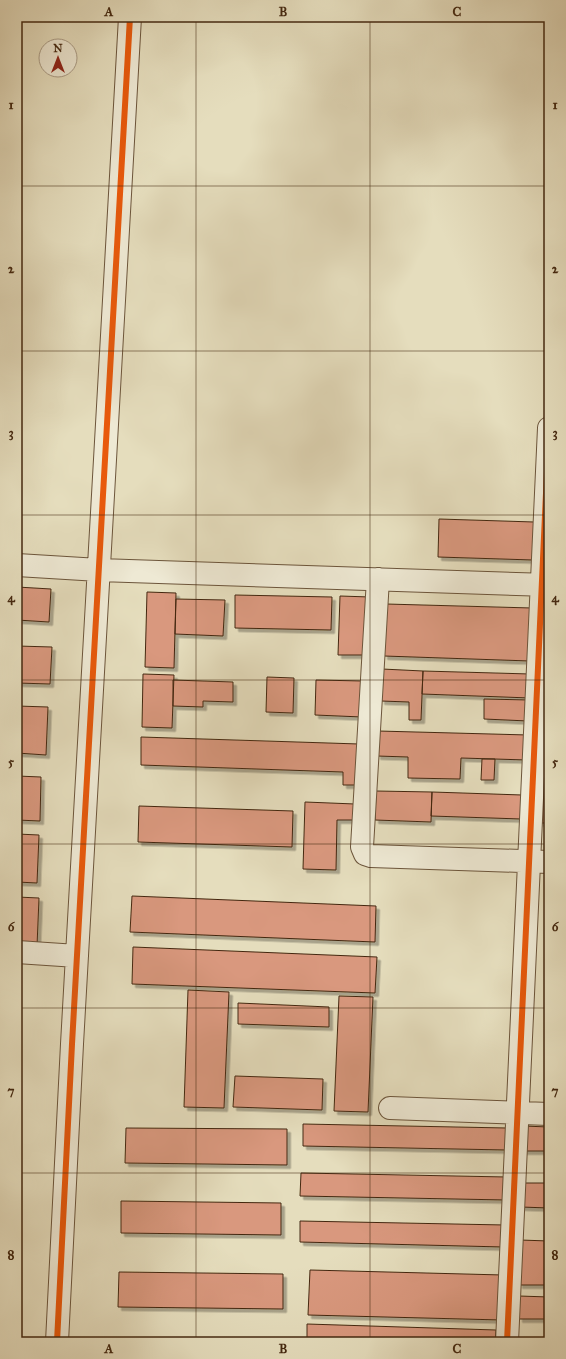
<svg xmlns="http://www.w3.org/2000/svg" width="566" height="1359" viewBox="0 0 566 1359" font-family="'IM FELL Great Primer',serif">
<style>
.building{fill:#d9987e;stroke:#442810;filter:url(#shadow)}
.lines{fill:none;stroke-linecap:round;stroke-linejoin:round}
.minor-casing{stroke:#6c553b;stroke-width:24}
.minor{stroke:#eee9d4;stroke-width:22}
.cycleway-casing{stroke:#eee9d4;stroke-width:8}
.cycleway{stroke:#e8590c;stroke-width:6}
.grid{fill:none;stroke:#442810;stroke-width:1;stroke-opacity:0.55}
.neatline{fill:none;stroke:#442810;stroke-width:1.5}
.grid-label{font-size:13px;text-anchor:middle;font-weight:bold;fill:#442810}
</style>
<defs>
<filter id="shadow"><feDropShadow dx="3.5" dy="3.5" stdDeviation="0" flood-color="#0004"/></filter>
</defs>
<rect width="100%" height="100%" fill="#e5ddbd"/>
<filter id="stains"><feTurbulence type="fractalNoise" baseFrequency=".005" numOctaves="4"/><feColorMatrix values="0 0 0 0 .2 0 0 0 0 .09 0 0 0 0 .02 0 0 0 .5 -.17"/></filter>
<radialGradient id="worn" r=".72"><stop offset=".6" stop-color="#630" stop-opacity="0"/><stop offset="1" stop-color="#630" stop-opacity=".3"/></radialGradient>
<path class="building" d="M439,519L534,522L533,560L438,557Z
M17,587L51,589L49,622L17,620Z
M147,592L176,593L174,668L145,667Z
M235,595L332,597L331,630L235,628Z
M340,596L370,597L365,655H338Z
M176,599L225,600L223,636L175,634Z
M386,604L532,608L530,661L384,656Z
M17,646L52,647L50,684L17,683Z
M382,669L423,671L421,720H409V702L381,701Z
M423,671L530,674V698L422,694Z
M143,674L174,675L172,728L142,727Z
M546,675L549,676V725H544Z
M267,677L294,678L293,713L266,712Z
M173,680L233,682V702L203,701V707L173,706Z
M316,680L363,681L362,717L315,715Z
M484,699L529,700L528,721L484,719Z
M17,706L48,707L46,755L17,753Z
M378,731L528,735L527,760L461,758L460,779L408,778V757L377,756Z
M141,737L359,744L358,785H343V772L141,765Z
M544,737H549V784L542,783Z
M482,759H495L494,780H481Z
M17,776L41,777L40,821L17,820Z
M376,791L432,792L431,822L375,820Z
M432,792L522,795L521,819L431,816Z
M540,796L549,797V823H540Z
M305,802L355,804V820H337L336,870L303,869Z
M139,806L293,811L292,847L138,842Z
M17,834L39,835L37,883L17,882Z
M132,896L376,906L375,942L130,932Z
M17,897L39,898L37,946L17,945Z
M133,947L377,957L375,993L132,984Z
M188,990L229,992L224,1108L184,1107Z
M339,996L373,997L368,1112L334,1111Z
M238,1003L329,1007V1027L238,1024Z
M235,1076L323,1079L322,1110L233,1107Z
M303,1124L507,1128V1150L303,1146Z
M523,1126L549,1127V1151H522Z
M126,1128L287,1129V1165L125,1163Z
M301,1173L507,1177V1200L300,1196Z
M522,1183H549V1208L521,1207Z
M121,1201L281,1203V1235L121,1233Z
M300,1221L505,1225L504,1247L300,1242Z
M520,1240L549,1241V1285H519Z
M310,1270L503,1275L502,1320L308,1315Z
M119,1272L283,1274V1309L118,1307Z
M519,1296L549,1297V1319H519Z
M307,1324L496,1330L495,1342H307Z"/>
<g class="lines">
<g class="minor-casing">
<path id="minor" d="M17,565L99,570L549,585
M378,579L362,847L365,854L371,856L549,862
M17,952L77,956
M390,1108L549,1114
M57,1342L72,1044L130,17
M507,1342L549,428"/>
</g>
<use href="#minor" class="minor"/>
<g class="cycleway-casing">
<path id="cycleway" d="M57,1342L72,1044L130,17
M507,1342L549,428"/>
</g>
<use href="#cycleway" class="cycleway"/>
</g>
<path class="grid" d="M196,17V1342M370,17V1342M17,186H549M17,351H549M17,515H549M17,680H549M17,844H549M17,1008H549M17,1173H549"/>
<rect width="566" height="1359" fill="none" stroke="#e5ddbd" stroke-width="44"/>
<g transform="translate(58 58)"><circle r="19" fill="#eee9d4" stroke="#aa9c86"/>
<path d="M0-3L7 15L0 10L-7 15Z" fill="#8f2418"/>
<text y="-6" font-size="11" font-weight="bold" text-anchor="middle" fill="#442810">N</text>
</g>
<rect x="22" y="22" width="522" height="1315" class="neatline"/>
<g class="grid-label">
<text x="109" y="16">A</text>
<text x="283" y="16">B</text>
<text x="457" y="16">C</text>
<text x="11" y="109">1</text>
<text x="555" y="109">1</text>
<text x="11" y="273">2</text>
<text x="555" y="273">2</text>
<text x="11" y="437">3</text>
<text x="555" y="437">3</text>
<text x="11" y="602">4</text>
<text x="555" y="602">4</text>
<text x="11" y="766">5</text>
<text x="555" y="766">5</text>
<text x="11" y="931">6</text>
<text x="555" y="931">6</text>
<text x="11" y="1095">7</text>
<text x="555" y="1095">7</text>
<text x="11" y="1259">8</text>
<text x="555" y="1259">8</text>
<text x="109" y="1353">A</text>
<text x="283" y="1353">B</text>
<text x="457" y="1353">C</text>
</g>
<rect width="100%" height="100%" filter="url(#stains)"/>
<rect width="100%" height="100%" fill="url(#worn)"/>
</svg>
